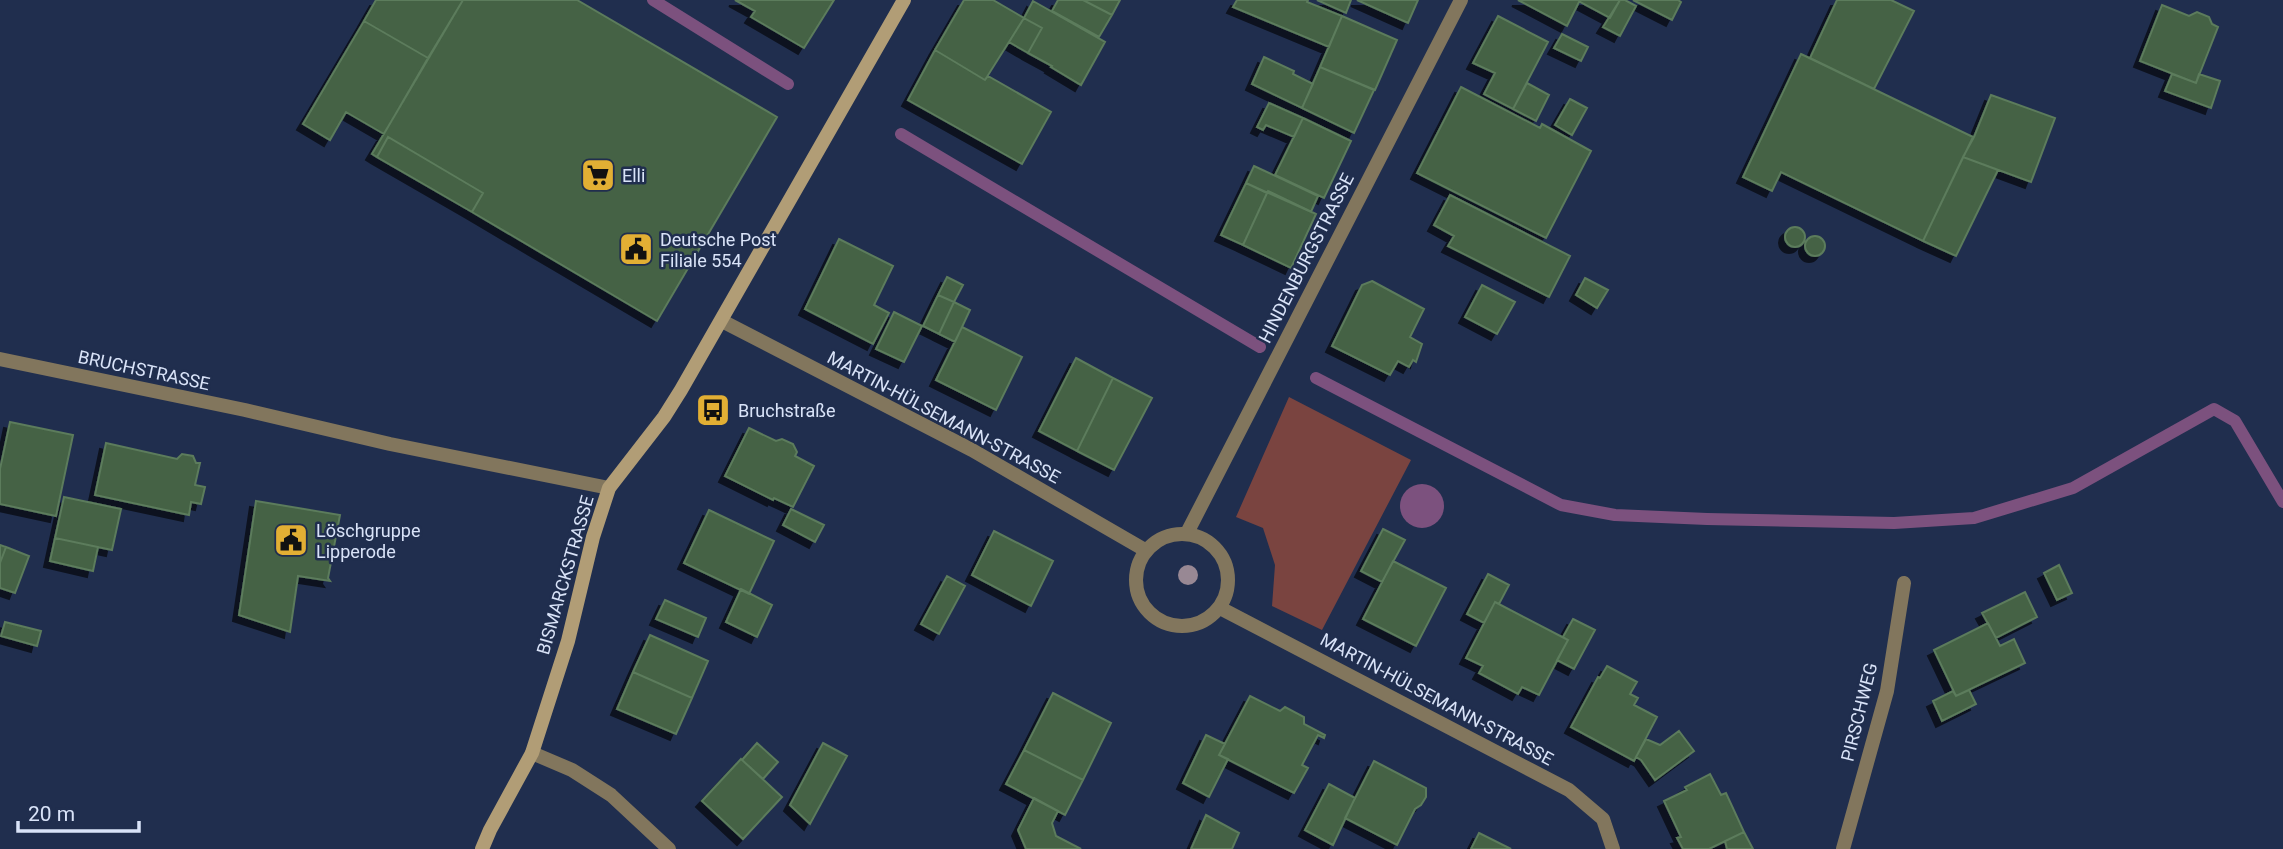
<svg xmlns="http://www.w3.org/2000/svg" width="2283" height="849" viewBox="0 0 2283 849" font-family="Roboto,sans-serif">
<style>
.green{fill:#7a4440}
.water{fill:#7c517e}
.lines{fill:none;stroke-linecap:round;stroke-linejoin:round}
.stream{stroke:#7c517e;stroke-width:12}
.building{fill:#446244;stroke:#5c7b5c;stroke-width:2;filter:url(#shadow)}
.service{stroke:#82765d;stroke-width:14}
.minor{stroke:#82765d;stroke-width:14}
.secondary{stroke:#b19d76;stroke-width:14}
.tree{fill:#988894}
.labels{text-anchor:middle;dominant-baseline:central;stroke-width:5;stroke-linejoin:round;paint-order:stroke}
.poi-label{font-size:18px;fill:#d9e3f8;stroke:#202e4e;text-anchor:start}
.street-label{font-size:18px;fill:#d9e3f8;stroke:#202e4e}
</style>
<defs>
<filter id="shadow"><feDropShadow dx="-6" dy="6" stdDeviation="0" flood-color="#0009"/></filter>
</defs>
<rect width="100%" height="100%" fill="#202e4e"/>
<path class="green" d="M1289,397L1411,460L1322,630L1272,606L1275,565L1263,528L1236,517Z"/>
<path class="water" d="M1400 506a22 22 0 1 1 44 0a22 22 0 1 1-44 0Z"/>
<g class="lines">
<path class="stream" d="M653,0L788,84
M901,134L1260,347
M1316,378L1561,505L1615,515L1707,519L1894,523L1974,518L2073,488L2214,409L2235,421L2283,502"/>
</g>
<path class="building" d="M376,0H463L428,58L364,21Z
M463,0H577L777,117L657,321L472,212L483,193L388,137L377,157L372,154Z
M735,0H834L804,48L751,17L755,11Z
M964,0H993L1024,18L985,80L935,50Z
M1058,0H1083L1112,15L1099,37L1052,11Z
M1083,0H1120L1112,15Z
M1237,0H1308L1307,2L1342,16L1329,47L1233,7Z
M1317,0H1351L1346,13Z
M1357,0H1418L1408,23Z
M1518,0H1580L1567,26Z
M1580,0H1620L1610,18L1580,2Z
M1620,0H1625L1636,6L1620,36L1603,27Z
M1633,0H1678L1681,2L1672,20Z
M1837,0H1891L1914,11L1874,89L1810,58Z
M1033,1L1105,42L1081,85L1051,67L1052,66L1028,53L1042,28L1024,18Z
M2162,5L2189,16L2197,12L2209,17L2212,24L2218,27L2196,83L2140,61Z
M1342,16L1397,40L1375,90L1320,67Z
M1498,16L1548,42L1513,109L1484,94L1495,73L1473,63Z
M1024,18L1042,28L1028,53L1009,42Z
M364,21L428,58L384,134L346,112L330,140L303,124Z
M1562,34L1588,47L1581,61L1554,48Z
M935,50L985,80L988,76L1051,112L1022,164L908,100Z
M1801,54L1973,137L1923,241L1781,172L1772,191L1743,177Z
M1264,57L1294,71L1293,74L1313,84L1302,108L1252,84Z
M1320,67L1374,90L1354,133L1302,108Z
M2172,74L2196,83L2199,74L2220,81L2211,108L2165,91Z
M1527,83L1549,95L1536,121L1513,109Z
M1461,87L1540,128L1542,124L1591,151L1546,238L1417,173Z
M1991,95L2055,118L2031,182L1963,157L1974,137Z
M1570,99L1587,108L1572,135L1555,125Z
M1269,103L1303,118L1294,137L1266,125L1263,130L1257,127Z
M1303,118L1351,141L1324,198L1275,175Z
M388,137L483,193L472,212L377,157Z
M1963,157L1998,170L1956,256L1923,241Z
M1254,166L1318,196L1311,212L1246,183Z
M1246,183L1267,193L1243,245L1221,235Z
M1268,191L1316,214L1291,268L1243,245Z
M1450,195L1570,256L1549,297L1448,246L1454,236L1434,225Z
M1785 237a10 10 0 1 1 20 0a10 10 0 1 1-20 0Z
M1805 246a10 10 0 1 1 20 0a10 10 0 1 1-20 0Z
M839,239L893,266L874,305L889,313L873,344L805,309Z
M947,277L963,285L954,302L938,295Z
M1585,278L1608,290L1597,308L1576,295Z
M1372,281L1424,309L1410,337L1422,344L1416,362L1413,360L1409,367L1398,361L1390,375L1332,346L1362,285Z
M1482,285L1515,302L1497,334L1465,317Z
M938,295L954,302L939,334L923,326Z
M954,302L970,310L955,342L939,334Z
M894,312L922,326L904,362L876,349Z
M962,327L1022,357L996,410L936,380Z
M1076,358L1113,378L1077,451L1039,431Z
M1113,378L1152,398L1114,470L1077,451Z
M10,422L73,435L56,516L0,504V469Z
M749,428L776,441L782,439L793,444L797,452L795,456L814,466L793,507L774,498L773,500L725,476Z
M106,443L177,459L182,454L193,456L196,463H200L195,485L205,487L201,504L191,502L189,515L95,495Z
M64,497L121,509L112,550L55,538Z
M256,501L340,515L328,578L330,581L298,576L290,632L239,615Z
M791,509L824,525L815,542L783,525Z
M709,510L774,541L749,594L684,563Z
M1383,529L1405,540L1382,582L1361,571Z
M994,531L1053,561L1031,606L972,575Z
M55,538L98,547L93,571L50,561Z
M0,545L6,547L0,563Z
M6,547L29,556L15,593L0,588V563Z
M1393,561L1446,588L1416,646L1363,619Z
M2059,565L2072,593L2057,600L2044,573Z
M1488,574L1509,585L1499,604L1495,602L1484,623L1467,614Z
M947,576L965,586L939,634L921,624Z
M741,589L772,605L757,637L726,622Z
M2025,592L2037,617L1996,638L1982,613Z
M665,600L706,618L698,637L656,619Z
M1495,602L1568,640L1539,695L1522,687L1518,694L1479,673L1483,666L1466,658Z
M1573,619L1595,630L1574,669L1557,660L1568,640L1563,637Z
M5,622L41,631L37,646L1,636Z
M1988,623L2000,646L2014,639L2025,663L1956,696L1934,650Z
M650,635L708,661L692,698L633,672Z
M1607,666L1637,682L1630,694L1638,698L1634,705L1657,717L1634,761L1571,727L1598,677L1600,678Z
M633,672L692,698L676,734L617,709Z
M1969,690L1976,704L1942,721L1933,701L1953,691L1956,696Z
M1053,693L1111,723L1083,780L1024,750Z
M1250,696L1280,711L1285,707L1304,717V724L1325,735L1324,738L1318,735L1302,765L1308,768L1294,793L1219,755Z
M1679,731L1694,751L1655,780L1641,760L1636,757L1646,739L1660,745Z
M1206,735L1225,744L1219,755L1228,759L1209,797L1183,783Z
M757,743L778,762L763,779L742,760Z
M823,743L847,756L810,824L790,805Z
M1024,750L1083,780L1065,815L1006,784Z
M741,759L782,797L743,839L702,801Z
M1374,761L1426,788V797L1421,805L1415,809L1397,845L1345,818Z
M1710,774L1721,795L1726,793L1744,832L1709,849H1683L1677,838L1681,837L1664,801L1687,790L1685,787Z
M1329,784L1355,798L1333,845L1305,830Z
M1034,798L1058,811L1052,823L1056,836L1081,849H1026L1018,830Z
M1206,815L1239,833L1232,849H1191Z
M1744,832L1753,849H1727L1725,841Z
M1479,833L1511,849H1471Z"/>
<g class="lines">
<path class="service" d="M1843,849L1887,691L1904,583"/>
<path class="minor" d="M722,321L972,450L1145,550
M0,359L245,410L390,444L609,488
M1187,533L1461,0
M1136 580a46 46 0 1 1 92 0a46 46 0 1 1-92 0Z
M1220,608L1569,790L1603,819L1613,849
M532,753L572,770L611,795L669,849"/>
<path class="secondary" d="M482,849L490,830L532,753L568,641L593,537L609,488L664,417L681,390L904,0"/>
</g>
<circle class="tree" cx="1188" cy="575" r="10"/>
<defs>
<g id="supermarket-square" transform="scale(1.75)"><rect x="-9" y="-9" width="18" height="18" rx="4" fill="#e2af34" stroke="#202e4e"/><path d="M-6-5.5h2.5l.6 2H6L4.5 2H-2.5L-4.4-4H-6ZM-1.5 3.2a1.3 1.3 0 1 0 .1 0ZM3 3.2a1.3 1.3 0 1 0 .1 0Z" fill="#111"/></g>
<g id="civic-square" transform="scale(1.75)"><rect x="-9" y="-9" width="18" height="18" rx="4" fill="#e2af34" stroke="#202e4e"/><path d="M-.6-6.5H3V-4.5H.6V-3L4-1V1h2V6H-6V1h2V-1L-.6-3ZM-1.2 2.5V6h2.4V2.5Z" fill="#111"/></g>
<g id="bus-square" transform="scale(1.75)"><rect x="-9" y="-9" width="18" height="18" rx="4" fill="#e2af34" stroke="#202e4e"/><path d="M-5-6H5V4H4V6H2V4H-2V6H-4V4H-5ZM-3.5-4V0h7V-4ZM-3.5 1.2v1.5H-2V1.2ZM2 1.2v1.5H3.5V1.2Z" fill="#111"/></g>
</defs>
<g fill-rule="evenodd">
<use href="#supermarket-square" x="598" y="175"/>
<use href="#civic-square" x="636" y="249"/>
<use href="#bus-square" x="713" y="410"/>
<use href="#civic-square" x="291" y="540"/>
</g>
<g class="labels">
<g class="poi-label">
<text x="622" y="175">Elli</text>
<text x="660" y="239">Deutsche Post<tspan x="660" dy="21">Filiale 554</tspan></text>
<text x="738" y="410">Bruchstraße</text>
<text x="316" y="530">Löschgruppe<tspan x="316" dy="21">Lipperode</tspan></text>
</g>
<g class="street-label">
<text transform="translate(1306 258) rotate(-63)">HINDENBURGSTRASSE</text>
<text transform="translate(144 370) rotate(12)">BRUCHSTRASSE</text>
<text transform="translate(944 417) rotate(28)">MARTIN-HÜLSEMANN-STRASSE</text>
<text transform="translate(565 575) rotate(-74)">BISMARCKSTRASSE</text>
<text transform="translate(1437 699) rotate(28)">MARTIN-HÜLSEMANN-STRASSE</text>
<text transform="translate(1859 712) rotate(-76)">PIRSCHWEG</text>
</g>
</g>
<path d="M18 821v10h121v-10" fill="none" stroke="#d9e3f8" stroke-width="3.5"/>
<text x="28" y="821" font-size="21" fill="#d9e3f8" stroke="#202e4e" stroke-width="5" paint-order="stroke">20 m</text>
</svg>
